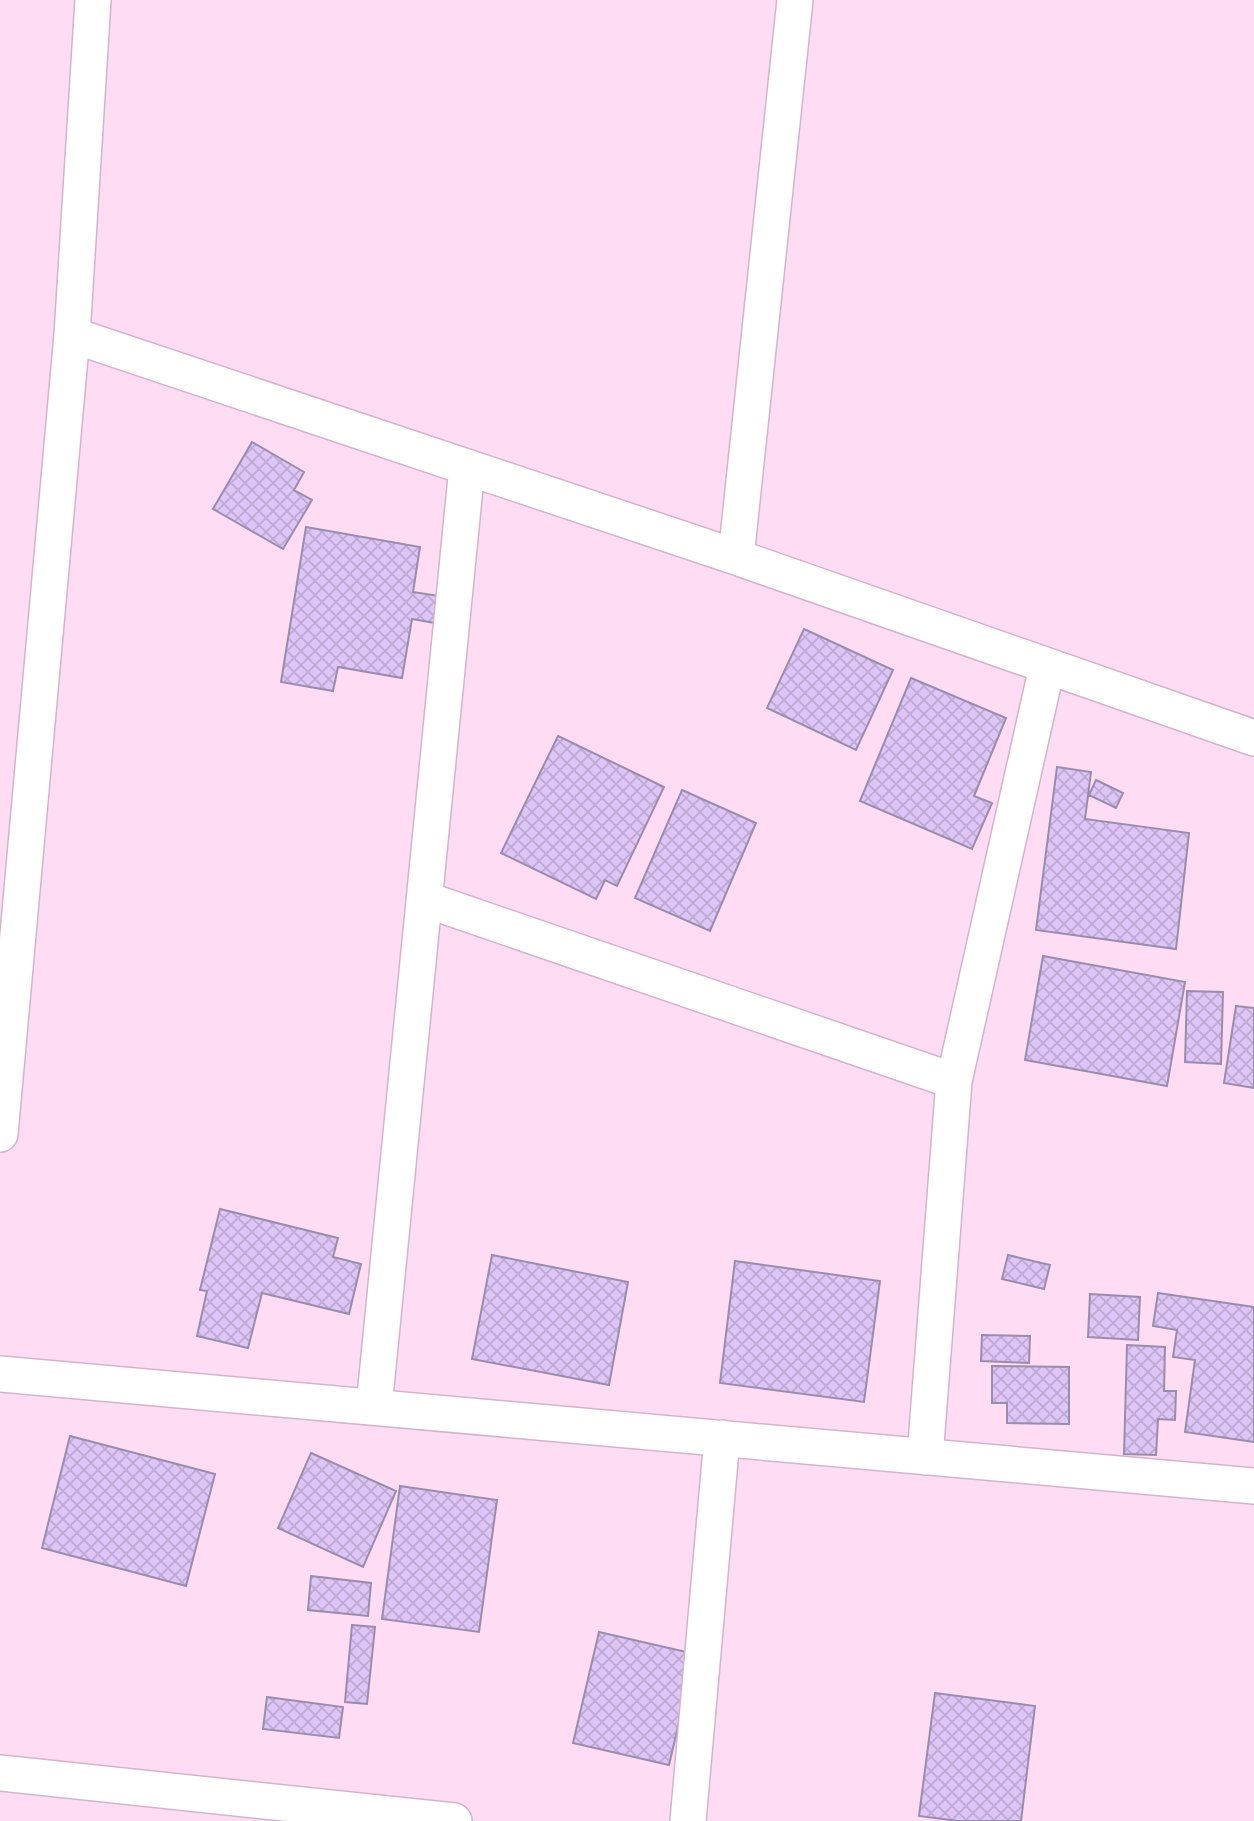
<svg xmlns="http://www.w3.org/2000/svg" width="1254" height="1821" viewBox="0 0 1254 1821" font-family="'Archivo Narrow',sans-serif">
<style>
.building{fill:url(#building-cross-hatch);stroke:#9b8cac;stroke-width:2}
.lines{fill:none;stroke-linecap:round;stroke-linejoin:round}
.minor-casing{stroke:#d4b4cb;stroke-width:38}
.minor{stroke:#fff;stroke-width:35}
</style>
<defs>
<pattern id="building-cross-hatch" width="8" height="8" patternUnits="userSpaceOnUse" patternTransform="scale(1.75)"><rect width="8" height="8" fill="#ddc6f7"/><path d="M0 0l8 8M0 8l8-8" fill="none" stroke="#bda9d3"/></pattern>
</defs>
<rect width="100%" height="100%" fill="#fedcf4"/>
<path class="building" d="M252,442L304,472L294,490L312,500L283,549L213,509Z
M306,527L420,547L413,592L439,596L435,623L412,619L402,678L338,667L333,691L281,682Z
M804,629L893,670L856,750L767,708Z
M911,678L1006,718L974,796L992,803L972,849L860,801Z
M558,736L664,787L617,886L605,880L596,899L501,853Z
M1057,767L1091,772L1085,819L1189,833L1176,949L1036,930Z
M1096,780L1123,793L1116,808L1089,795Z
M682,790L756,823L710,931L635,898Z
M1043,956L1185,982L1167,1086L1025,1060Z
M1187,991L1223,992L1221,1064L1185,1062Z
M1236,1006L1254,1008V1088L1224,1083Z
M220,1209L338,1238L333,1257L361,1264L349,1314L262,1293L248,1348L197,1336L207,1291L200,1290Z
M492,1255L628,1282L609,1385L472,1359Z
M1008,1255L1050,1265L1044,1289L1002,1279Z
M735,1261L880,1281L864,1402L720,1383Z
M1158,1293L1254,1307V1442L1185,1432L1195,1360L1173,1357L1177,1330L1153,1326Z
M1090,1294L1140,1297L1138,1340L1088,1337Z
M982,1335L1030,1336L1029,1363L981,1361Z
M1127,1345L1165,1347L1164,1391H1176L1175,1420L1158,1419L1156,1455L1124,1454Z
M992,1366L1069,1367V1424L1007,1423V1403H992Z
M70,1436L215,1474L186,1586L42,1548Z
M311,1453L396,1491L363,1567L278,1528Z
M400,1486L497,1500L479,1632L382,1619Z
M311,1576L371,1583L368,1616L308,1610Z
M352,1625L375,1627L367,1704L345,1702Z
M599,1632L695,1654L669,1765L573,1743Z
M935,1693L1035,1706L1021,1821H958L919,1816Z
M267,1697L343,1707L339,1738L263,1729Z"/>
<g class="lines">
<g class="minor-casing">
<path id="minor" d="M72,335L736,557L1254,738
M736,557L795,0
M424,899L954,1081
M0,1134L72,335L93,0
M0,1374L1254,1486
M374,1407L467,467
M925,1457L954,1081L1047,667
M0,1773L454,1821
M688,1821L722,1438"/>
</g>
<use href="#minor" class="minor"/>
</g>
</svg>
